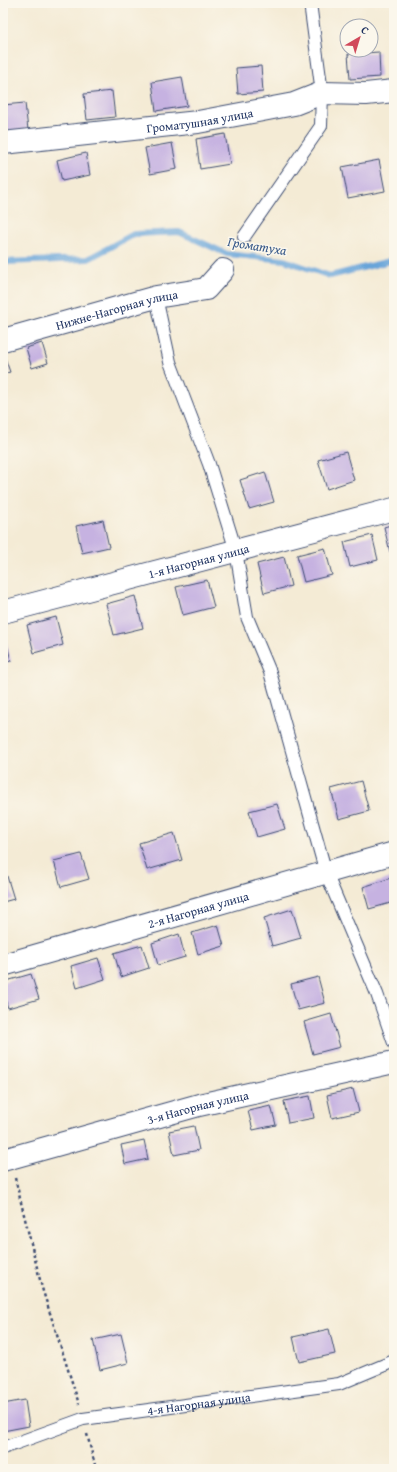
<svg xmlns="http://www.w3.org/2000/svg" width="397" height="1472" viewBox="0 0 397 1472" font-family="'Gentium Book Plus',serif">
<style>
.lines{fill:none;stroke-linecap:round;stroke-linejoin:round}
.stream{stroke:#68a4d9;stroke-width:6}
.building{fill:#c6b2e1}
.lane-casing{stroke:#3c4b70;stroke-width:14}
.street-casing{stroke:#3c4b70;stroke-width:24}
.path{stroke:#3c4b70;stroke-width:2.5;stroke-dasharray:3 3;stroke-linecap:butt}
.lane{stroke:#fff;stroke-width:12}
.street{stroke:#fff;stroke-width:22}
.labels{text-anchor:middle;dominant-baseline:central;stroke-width:3;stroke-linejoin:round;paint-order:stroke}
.street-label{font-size:12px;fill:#1b2f5e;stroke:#fbf7ec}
.water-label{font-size:13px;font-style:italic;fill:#365889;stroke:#fbf7ec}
</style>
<rect width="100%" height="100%" fill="#fbf7ec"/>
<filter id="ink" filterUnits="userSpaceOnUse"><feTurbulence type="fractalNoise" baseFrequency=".025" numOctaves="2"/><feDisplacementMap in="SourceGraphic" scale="8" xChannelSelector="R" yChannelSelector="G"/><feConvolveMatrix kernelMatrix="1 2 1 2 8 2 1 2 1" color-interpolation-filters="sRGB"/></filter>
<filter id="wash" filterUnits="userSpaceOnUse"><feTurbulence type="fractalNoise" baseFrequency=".012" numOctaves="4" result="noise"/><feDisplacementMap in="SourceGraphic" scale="16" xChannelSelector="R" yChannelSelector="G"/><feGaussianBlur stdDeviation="0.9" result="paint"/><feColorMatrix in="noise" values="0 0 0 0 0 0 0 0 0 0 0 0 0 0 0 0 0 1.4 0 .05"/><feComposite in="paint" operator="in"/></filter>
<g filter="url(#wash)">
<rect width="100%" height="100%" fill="#f4ebd5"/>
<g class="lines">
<path class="stream" d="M3,262L88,259L134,234L179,232L227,254L284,260L330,276L394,260"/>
</g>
<g id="blocks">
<path class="building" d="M379,52L380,77L350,79L348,54Z
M261,66L263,92L238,94L236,68Z
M182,77L187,106L156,111L152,82Z
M112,91L115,117L87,120L84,94Z
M25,103L28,130L3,132V105Z
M225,134L230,164L200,169L196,139Z
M172,143L177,169L150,174L145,148Z
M86,153L90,175L62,181L57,160Z
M379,160L385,191L348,198L342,167Z
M42,343L48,363L32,368L26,348Z
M3,352L10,372L3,374Z
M346,452L354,480L327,489L318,460Z
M265,472L274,502L249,509L240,480Z
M103,520L109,547L82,553L76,526Z
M394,524V551L390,552L384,527Z
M372,535L378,560L350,567L344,542Z
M325,548L332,575L304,582L297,555Z
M284,557L291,586L264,593L257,564Z
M207,580L214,607L183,615L176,587Z
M135,596L143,628L114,635L106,604Z
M56,617L63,645L34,653L27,625Z
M3,636H5L11,661L3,663Z
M361,781L369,811L339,819L331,789Z
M277,804L285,829L257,837L249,811Z
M174,833L182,860L147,870L139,843Z
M81,854L89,879L61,887L54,861Z
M3,873H6L14,899L3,902Z
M394,877V902L369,909L363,887Z
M292,909L301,938L272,946L264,918Z
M218,925L224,946L198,954L192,933Z
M179,934L185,957L158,965L152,943Z
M142,945L149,968L121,977L114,953Z
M98,958L105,979L77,988L71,966Z
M31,974L39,999L8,1008L3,992V982Z
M318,977L325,1003L298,1010L291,984Z
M331,1014L340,1047L313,1054L304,1022Z
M353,1089L359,1112L332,1118L327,1095Z
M310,1096L314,1118L288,1123L284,1101Z
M271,1106L276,1125L253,1130L248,1111Z
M194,1126L199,1150L174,1155L169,1131Z
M144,1140L148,1159L125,1164L121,1145Z
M329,1329L335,1354L299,1362L293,1337Z
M121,1334L128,1363L100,1370L93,1340Z
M25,1400L29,1426L3,1431V1404Z"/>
</g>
</g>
<g filter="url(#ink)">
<use href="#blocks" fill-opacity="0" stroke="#3c4b70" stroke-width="1"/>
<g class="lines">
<g class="lane-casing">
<g id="lane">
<path d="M244,237L321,126L322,93L310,3"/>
<path d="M156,297L170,362L209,464L236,551L247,617L270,672L326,873L377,994L394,1043"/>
<path id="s1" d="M3,1448L83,1419L339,1384L394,1361"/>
</g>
</g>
<g class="street-casing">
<g id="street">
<path id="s2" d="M3,143L198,122L294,104L322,93L366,94L394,91"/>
<path id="s3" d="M3,340L156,297L206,289L223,270"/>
<path id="s4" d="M3,612L394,509"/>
<path id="s5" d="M3,965L394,853"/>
<path id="s6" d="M3,1160L199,1105L394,1062"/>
</g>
</g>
<path class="path" d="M3,1121L6,1138
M15,1178L42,1288L79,1404
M87,1434L96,1469"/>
<use href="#lane" class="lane"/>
<use href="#street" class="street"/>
</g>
</g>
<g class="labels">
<g class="street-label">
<text stroke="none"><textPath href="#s2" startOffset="198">Громатушная улица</textPath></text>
<text stroke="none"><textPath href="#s3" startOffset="118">Нижне-Нагорная улица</textPath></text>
<text stroke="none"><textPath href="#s4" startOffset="202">1-я Нагорная улица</textPath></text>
<text stroke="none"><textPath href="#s5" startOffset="203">2-я Нагорная улица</textPath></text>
<text stroke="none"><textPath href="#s6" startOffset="202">3-я Нагорная улица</textPath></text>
<text stroke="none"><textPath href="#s1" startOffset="202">4-я Нагорная улица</textPath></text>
</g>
<g class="water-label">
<text transform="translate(257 246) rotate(9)">Громатуха</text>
</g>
</g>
<rect width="397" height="1472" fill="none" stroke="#fbf7ec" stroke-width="16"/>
<g transform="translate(359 38) rotate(38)"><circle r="19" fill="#fbf7ec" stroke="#a1a7b3"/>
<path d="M0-3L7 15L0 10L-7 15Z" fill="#d1495b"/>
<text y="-6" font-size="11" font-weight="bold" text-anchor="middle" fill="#1b2f5e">С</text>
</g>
</svg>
